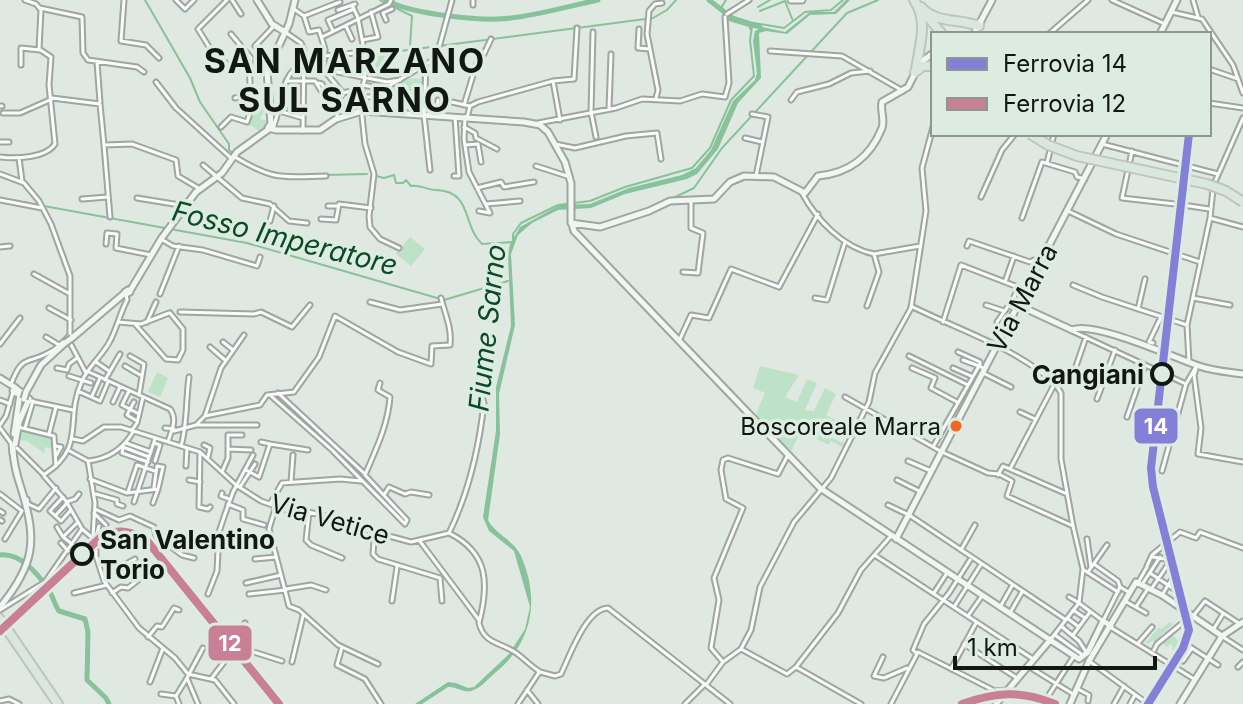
<svg xmlns="http://www.w3.org/2000/svg" width="1243" height="704" viewBox="0 0 1243 704" font-family="Inter,sans-serif">
<style>
.green{fill:#bde2c8}
.water{fill:#87c29b}
.lines{fill:none;stroke-linecap:round;stroke-linejoin:round}
.stream{stroke:#87c29b;stroke-width:2}
.river{stroke:#87c29b;stroke-width:5}
.street-casing{stroke:#9fa5a1;stroke-width:7}
.secondary-casing{stroke:#9fa5a1;stroke-width:9}
.highway-casing{stroke:#c0c4c1;stroke-width:12}
.street{stroke:#fafcfb;stroke-width:3}
.secondary{stroke:#f0f6f2;stroke-width:5}
.highway{stroke:#d9e7de;stroke-width:8}
.secondary-bridge-casing{stroke:#9fa5a1;stroke-width:9;stroke-linecap:butt}
.highway-bridge-casing{stroke:#c0c4c1;stroke-width:12;stroke-linecap:butt}
.secondary-bridge{stroke:#f0f6f2;stroke-width:5}
.highway-bridge{stroke:#d9e7de;stroke-width:8}
.rail-1-casing{stroke:#ddece1;stroke-width:14}
.rail-2-casing{stroke:#ddece1;stroke-width:14}
.rail-1{stroke:#8480d7;stroke-width:8}
.rail-2{stroke:#c97f95;stroke-width:8}
.stop-dot{fill:#ddece1;stroke:#121714;stroke-width:4}
.bus-dot{fill:#f26522;stroke:#ddece1;stroke-width:3}
.labels{text-anchor:middle;dominant-baseline:central;stroke-width:7;stroke-linejoin:round;paint-order:stroke}
.bus-label{font-size:24px;fill:#121714;stroke:#ddece1;text-anchor:end}
.street-label{font-size:26px;fill:#121714;stroke:#ddece1}
.stop-label{font-size:26px;font-weight:bold;fill:#121714;stroke:#ddece1;text-anchor:end}
.water-label{font-size:28px;font-style:italic;fill:#0b4a27;stroke:#ddece1}
.district-label{font-size:34px;font-weight:bold;letter-spacing:2px;fill:#121714;stroke:#ddece1}
.line-badge{stroke:#ddece1;stroke-width:3}
.badge-label{font-size:22px;text-anchor:middle;font-weight:bold;fill:#fff}
</style>
<rect width="100%" height="100%" fill="#e0e8e2"/>
<path class="green" d="M387,48L396,50L389,74H381L380,79L373,77L376,67L371,64L370,51Z
M423,67V114L396,112V99L386,98V90L409,78L419,79L422,76L418,70Z
M256,104H262L264,111L260,119L269,121L266,128L261,132L248,124L249,119L245,111L259,112Z
M410,237L425,249L411,266L396,254Z
M760,366L799,375L785,397L797,402L807,379L817,383L805,410L814,411L825,388L836,394L826,415L854,429L850,436L834,429L830,437L846,444L844,448L831,441L829,445L801,431L789,455L754,418L765,393L753,388Z
M157,372L168,378L160,397L148,392Z
M22,428L51,435L55,450L45,447L44,453L27,441L17,440L18,430Z
M1170,622L1173,624L1160,636L1162,639L1171,633L1177,640L1184,633L1188,636L1179,654L1172,650L1173,646L1171,644L1166,647L1163,643L1157,646L1153,640L1148,644L1146,642L1159,627L1161,629Z"/>
<path class="water" d="M846,0H850L836,14L810,15L787,34L766,31L759,33L761,78L738,103L718,149L697,174L687,179L625,194L591,208L558,210L532,223L518,235L511,254L515,325L499,394L500,434L488,520C496,535 514,540 521,556C540,599 533,642 496,672C489,678 480,689 471,691C463,693 456,686 448,687L422,704H415L448,682L456,683L468,688L474,687L509,654L525,629L530,607L514,551L489,531L483,517L496,431V387L511,326L508,254L510,244L520,227L560,205L590,204L629,188L682,175L696,168L711,150L733,101L755,80L757,73L753,41L755,31L759,29L757,26L785,32L810,12H834Z"/>
<g class="lines">
<path class="stream" d="M145,0L190,78L200,102L229,144V150L235,155
M380,0L412,16L410,46
M785,1L793,21
M758,7L770,0
M721,8L726,0
M760,11L785,1
M726,19L749,26L751,30
M754,23L784,28L805,12L831,10L843,0
M385,53L653,18L667,10L676,0
M394,91L400,86L404,92L410,90
M324,175L367,174
M376,176L384,178L394,175L396,183H403L406,180L411,186C420,184 426,190 436,190C473,191 462,226 482,244L513,242V234L521,223L558,205L590,201L625,187L692,168L710,148L731,100L754,76L750,40L752,27
M0,198L247,243L444,300L508,281
M671,199L694,188L722,148L847,13L878,0"/>
<path class="river" d="M386,0C410,14 483,22 511,18C539,15 569,6 598,0
M709,0L732,18L760,27
M0,555C20,553 36,572 47,587C53,595 54,604 59,611L85,619L88,632L87,680L106,698L109,704"/>
<g class="street-casing">
<path id="street" d="M124,0L121,41L146,45L159,58
M176,0L185,9L194,0
M227,0L198,29L211,50L228,65
M232,0L241,14
M473,0V5
M1112,0L1165,24
M1193,0L1198,17
M352,5L358,18L364,50L365,78L360,97L365,144L374,174L369,216L370,227L380,239L399,248
M40,8L82,17L83,53L88,60L137,67L144,72
M294,9L304,16L309,32L319,30L325,49L324,65L319,67
M338,10L355,4
M1172,12L1202,19L1233,65L1243,93
M727,14L749,0
M304,16L340,2
M386,20L383,13L392,9
M346,26L352,39
M639,29L638,48L649,49
M333,31L328,20L354,9
M285,32L301,43L304,50L303,131
M593,32L591,112L596,137
M1049,34L1088,0
M322,37L389,4L391,0
M362,40L378,37L371,12
M255,46L274,26
M770,51L842,56L903,91
M324,56L364,52
M97,62L100,102
M304,63L323,69L343,93
M426,64L424,115L430,170
M21,65V48L40,50
M1209,69L1238,79
M327,74L333,71L387,82L400,80
M286,81H315L325,97H328L322,84L318,83
M553,81L560,120
M156,82L176,108L231,158
M363,85L383,89
M343,93L351,91L360,97
M360,97H370L433,60L440,44L452,0
M52,98L100,104L104,145L132,144L176,160L178,176L200,189
M235,98L267,91
M656,98L658,90L647,34L649,11L655,4L662,3
M791,100L797,92L829,84L851,73L870,71
M447,101L470,106
M1209,103L1243,108
M281,105L303,107
M464,105L477,62L482,58L491,39
M0,106H2
M609,109L611,54
M279,111L303,118
M3,113H20L52,99
M752,114L768,117L756,176
M436,116L438,100
M465,117L464,139L469,172L490,213L479,211
M467,118L470,106L478,102L553,81L574,79L577,28
M337,119V103L343,93
M538,123L616,108L642,99L680,101L702,94L725,97L729,83L725,17
M274,125C282,105 281,71 304,63
M221,127L231,117L247,122C256,101 246,80 251,58L231,34
M464,127L475,133L476,138L497,149
M1187,134H1189
M745,138L762,142
M0,142H9
M555,144L575,148L626,136L657,133L661,159
M1102,144L1218,174
M104,145L110,217
M465,145L478,144L481,162
M1132,151L1122,198L1175,204
M0,157C16,159 46,158 55,144L49,85L51,57L39,49L41,10L36,4L25,0
M235,157C275,181 282,177 326,176
M19,158L22,181
M1047,163L1054,134
M203,165L242,198L270,204L289,221L307,223
M536,166L570,177
M0,174L24,183L39,201L51,224L70,276V335C65,340 57,349 50,352C27,365 23,353 11,384
M454,176H459L455,117
M1214,184L1243,118
M477,188L501,182L504,187L534,182
M802,193C816,219 843,248 874,254L920,246
M981,197L1002,150L1015,134
M137,198L186,206
M82,199L108,197
M0,200L42,208
M486,204L520,201
M1183,205L1209,209
M328,206H338
M1068,211L1116,234L1200,262
M1022,218L1042,162L1075,172L1077,177L1085,179
M1210,218L1243,227
M321,219L336,220L339,204L371,208
M270,221L274,206
M161,239L173,246L203,250L257,266L260,257
M106,244L107,233L117,234L116,248L151,255
M967,246L969,241L1030,262L1034,260L1041,263
M0,247L10,246
M683,272L698,273L703,233L691,228V201
M34,274L70,294
M1005,282L1014,256
M1073,285L1102,297L1187,325
M160,294L179,246
M815,298L827,300L845,242
M1193,298L1230,305
M370,302L400,310L442,304
M986,305L1004,311
M867,306L879,272L874,254
M911,306C961,331 1012,346 1055,383L1010,469
M49,308L71,320
M1138,309L1145,279
M180,312L254,314L261,312L292,327L310,305
M118,322L141,324L169,313
M147,322L156,302
M943,322L961,265L1018,287L1012,302L1019,305
M997,322L1011,302
M135,324L166,359L178,360L183,350V329L170,313
M1072,331L1186,384L1197,365
M46,337L59,345
M69,341L86,373
M679,341L691,315L709,318L731,269L779,287L818,214
M223,342L233,350
M1153,343L1149,342L1161,317
M0,344L20,318
M210,347L225,360
M958,352L980,362V366
M130,356L144,364L139,395
M909,356L966,384
M963,360L979,366
M96,362L109,371
M1189,362L1187,325L1210,218L1213,189
M125,366L142,376
M57,368L67,370L69,364L77,358
M912,368L935,378L931,388L957,402
M953,368L971,376
M1196,369L1194,375L1201,428L1198,454L1243,462
M89,372L170,409C178,420 171,431 168,442
M983,373L1011,387
M1073,375L1086,337
M69,376L91,383
M105,380L120,354
M1055,383L1061,393V459L1073,526
M78,391L100,401L108,382
M129,391L122,405L139,414
M278,393L365,474
M92,396L100,378
M271,396L332,450L405,524L407,520L365,475
M845,397L942,452L988,473L999,474L1012,481L1007,496L1073,526L1083,569L1079,603L1069,597
M1097,399L1115,350
M0,400L10,404
M30,401L73,410
M113,402L120,387
M134,402L127,415L137,421
M1020,412L1035,419
M205,416L221,368L244,335
M1127,417L1145,365
M0,425L6,416L13,392
M197,425H257
M18,427L54,436L56,466
M0,428L11,443L12,454
M25,428L33,401
M165,428L174,429
M132,430L137,423L143,397
M174,431L196,425L205,416L260,405L267,395L294,392L319,357L335,316L398,352L431,364L432,346L450,345C452,328 445,314 441,298
M49,434L56,407
M73,439L83,441L104,427H121L200,452L236,485L261,501L292,512H308L349,521L363,529L411,542L449,533C489,553 489,584 479,623C484,643 498,642 513,651C522,656 530,666 539,671V673L538,671
M126,443L151,452
M154,443L160,445L155,461
M270,444L308,450
M204,445L210,448L208,457
M56,446L61,447L56,456
M181,446C187,427 186,398 189,377
M123,447L149,457
M933,447L979,366L985,369
M17,448L44,475
M123,448L122,453L148,462
M228,449L251,450
M68,450L88,461
M200,452L199,507L208,509L210,507
M88,461L95,503L93,537
M88,461C108,459 123,449 133,432
M908,461L931,471
M186,466L187,448
M246,470L259,477L270,444L261,442
M1162,471L1186,384
M222,472L228,458V435H242
M45,474C87,447 64,419 82,381C88,367 103,355 110,341C117,328 120,313 127,300L126,294
M365,475C376,449 388,425 390,397L378,390L380,383
M998,475L1003,466L1067,494
M90,479L127,493L158,489L153,503
M189,480L200,482
M897,480L921,492
M291,482L293,455
M154,487L157,466L163,467L158,489
M240,487L255,464
M128,492L137,465L155,471
M222,493L221,496L229,499
M0,494L22,511L5,539
M96,494L117,500V504L123,506
M384,495L389,487L405,494L411,492L429,495
M63,497L50,511L61,521L71,510
M27,499L28,504L39,509L56,488
M66,502L75,499L79,494
M134,502L155,439
M228,504L243,510V519L264,525
M270,504L282,483L340,479L361,481
M888,505L909,515L1066,620
M276,506L269,529L289,606L299,610L338,645L378,664
M95,509L119,520L130,516L154,527L156,536L182,555L194,558
M0,511L3,513
M309,512L306,540L311,545L342,558
M94,513L106,525
M56,515L67,503
M0,520L2,521
M57,527L63,537L72,544
M82,529L96,541V556L104,581L139,628L175,658L188,674L215,680L234,704
M364,529L365,534L374,541L373,554L378,559L440,578L442,601
M449,533C469,492 479,448 484,403L482,397
M63,537L77,523
M1087,539L1091,567
M95,540L99,526
M419,540L479,620
M61,543L68,551
M169,546L173,531
M961,550L975,525
M876,556L1033,659
M255,559L276,557
M1094,564L1118,581L1120,587L1130,593
M1147,566L1152,555L1180,532L1196,538L1200,532L1243,548
M1084,570L1118,592
M1088,572L1107,545
M1150,573L1180,593
M103,577L135,559
M1139,581L1147,567
M246,583L281,575
M1143,583L1160,557
M1152,588L1171,560L1153,557
M286,589L311,585L326,590
M74,593L107,585
M112,593L121,587L128,588L161,562
M934,593L947,573
M208,594L217,571L219,532L225,514L233,492L253,455
M249,594L286,590
M1162,595L1175,574
M392,601L397,567
M1125,601L1146,613
M954,607L980,566
M1000,607L1012,586
M1136,607L1147,590
M0,610L45,582L82,529L66,501L44,476
M1073,610L1085,618
M1010,613L1022,592
M1194,615L1205,601L1240,624
M968,616L982,596
M1067,618L1079,627
M1061,626L1079,641L1086,652
M1110,627L1194,679
M1213,630L1223,614
M1055,635L1084,656
M1073,635L1090,612
M148,637L157,626L162,627L174,608L179,610
M1223,637L1243,650
M1051,639L1079,603L1103,621L1120,587
M1139,642L1152,627
M964,644L1017,678
M1187,645L1218,665
M235,646L282,661
M342,647L337,665L365,679L381,704
M741,649L751,630L760,587L794,522L831,478L869,402L875,373L911,308L926,211L922,168L933,127
M1154,650L1157,644L1186,620V612
M916,653L913,650L924,624L949,593L970,560
M883,657L874,676L884,678L907,668
M1089,661L1148,704
M1183,661L1192,648
M292,662L303,616
M723,662L741,649L787,674L796,667
M1028,666L1073,694
M1238,667L1243,662
M951,669L976,623
M540,672L555,676L561,674C570,655 586,609 608,608L730,704
M211,679L231,653L245,623
M150,682L163,648
M706,685L723,662L711,648L719,600L714,578L743,508L726,499L721,470L723,460L728,458L778,474L788,455
M1076,688L1089,695L1088,701
M527,690L538,704
M161,694L176,696
M0,701L9,699L19,704
M179,704L176,696L187,678
M198,704L187,678L203,648
M518,704L538,674
M685,704L705,684
M861,704L796,667L838,613L861,570L891,536
M891,704L918,652L995,691L1008,690
M969,704L970,703
M1043,704L1074,656
M1114,704L1124,686
M1130,704L1135,695"/>
</g>
<g class="secondary-casing">
<path id="secondary" d="M257,0L272,24L285,32
M791,0H802
M974,34L992,0
M1160,34L1177,0
M271,124L267,71L289,24L295,0
M272,129L268,128L270,125L273,126L272,129L276,130H320L336,119L362,111L524,122L540,125L548,132L565,162L571,183V221L574,231L820,488L1079,659L1088,652L1103,621L1111,626
M571,223L600,227L649,211L670,201L714,199L730,182L744,176L774,177L805,193L818,176C849,173 870,158 882,128C885,119 880,111 882,102L908,87L920,63L933,53
M128,290L130,292L126,294L125,292Z
M130,291L161,239L196,192L222,173L237,152L269,129
M1018,305L1072,330C1092,320 1175,358 1199,366C1213,371 1229,372 1243,374
M72,338L126,292
M0,378L16,388
M26,392L41,365L65,343
M14,434L20,394
M15,444L19,422L29,399L18,390L16,393L13,391L15,388L18,390
M896,539L1107,134
M0,607C35,564 37,541 22,491C17,476 13,463 13,448
M996,704L1051,639
M1070,704L1089,661L1136,582L1162,595L1222,636
M1180,704L1222,636L1243,622"/>
</g>
<g class="highway-casing">
<path id="highway" d="M914,0C929,22 919,46 916,70
M921,7C936,24 959,18 979,26
M927,16L942,34
M915,72L923,66H933
M0,619L58,704"/>
</g>
<use href="#street" class="street"/>
<use href="#secondary" class="secondary"/>
<use href="#highway" class="highway"/>
<g class="secondary-bridge-casing">
<path id="secondary-bridge" d="M65,343L72,338
M24,399L26,392"/>
</g>
<g class="highway-bridge-casing">
<path id="highway-bridge" d="M1030,134L1048,145L1077,156L1207,184L1226,191L1243,202"/>
</g>
<use href="#secondary-bridge" class="secondary-bridge"/>
<use href="#highway-bridge" class="highway-bridge"/>
<g class="rail-1-casing">
<path id="rail-1" d="M1148,704L1183,648L1189,630L1153,487L1151,468L1189,134"/>
</g>
<g class="rail-2-casing">
<path id="rail-2" d="M0,631L102,536C119,528 133,531 148,542L279,704
M962,704C996,692 1021,690 1055,704"/>
</g>
<use href="#rail-1" class="rail-1"/>
<use href="#rail-2" class="rail-2"/>
</g>
<g class="stop-dot">
<circle cx="1162" cy="374" r="10"/>
<circle cx="82" cy="554" r="10"/>
</g>
<circle class="bus-dot" cx="956" cy="426" r="7"/>
<g class="labels">
<g class="bus-label">
<text x="941" y="426">Boscoreale Marra</text>
</g>
<g class="street-label">
<text transform="translate(1022 298) rotate(-62)">Via Marra</text>
<text transform="translate(330 519) rotate(16)">Via Vetice</text>
</g>
<g class="stop-label">
<text x="1144" y="374">Cangiani</text>
<text x="100" y="539" text-anchor="start">San Valentino<tspan x="100" dy="30">Torio</tspan></text>
</g>
<g class="water-label">
<text transform="translate(285 238) rotate(14)">Fosso Imperatore</text>
<text transform="translate(487 328) rotate(-84)">Fiume Sarno</text>
</g>
<g class="district-label">
<text x="345" y="60">SAN MARZANO<tspan x="345" dy="39">SUL SARNO</tspan></text>
</g>
</g>
<g class="line-badge">
<rect x="1133" y="407" width="46" height="38" rx="8" fill="#8480d7"/>
<rect x="207" y="624" width="46" height="38" rx="8" fill="#c97f95"/>
</g>
<g class="badge-label">
<text x="1156" y="434">14</text>
<text x="230" y="651">12</text>
</g>
<rect x="931" y="32" width="280" height="104" fill="#ddece1" stroke="#8c978f" stroke-width="2"/>
<rect x="947" y="58" width="40" height="12" fill="#8480d7" stroke="#8c978f" stroke-width="2"/>
<text x="1003" y="72" font-size="24" fill="#121714">Ferrovia 14</text>
<rect x="947" y="98" width="40" height="12" fill="#c97f95" stroke="#8c978f" stroke-width="2"/>
<text x="1003" y="112" font-size="24" fill="#121714">Ferrovia 12</text>
<path d="M955 656v12h200v-12" fill="none" stroke="#121714" stroke-width="4"/>
<text x="967" y="656" font-size="24" fill="#121714" stroke="#ddece1" stroke-width="6" paint-order="stroke">1 km</text>
</svg>
